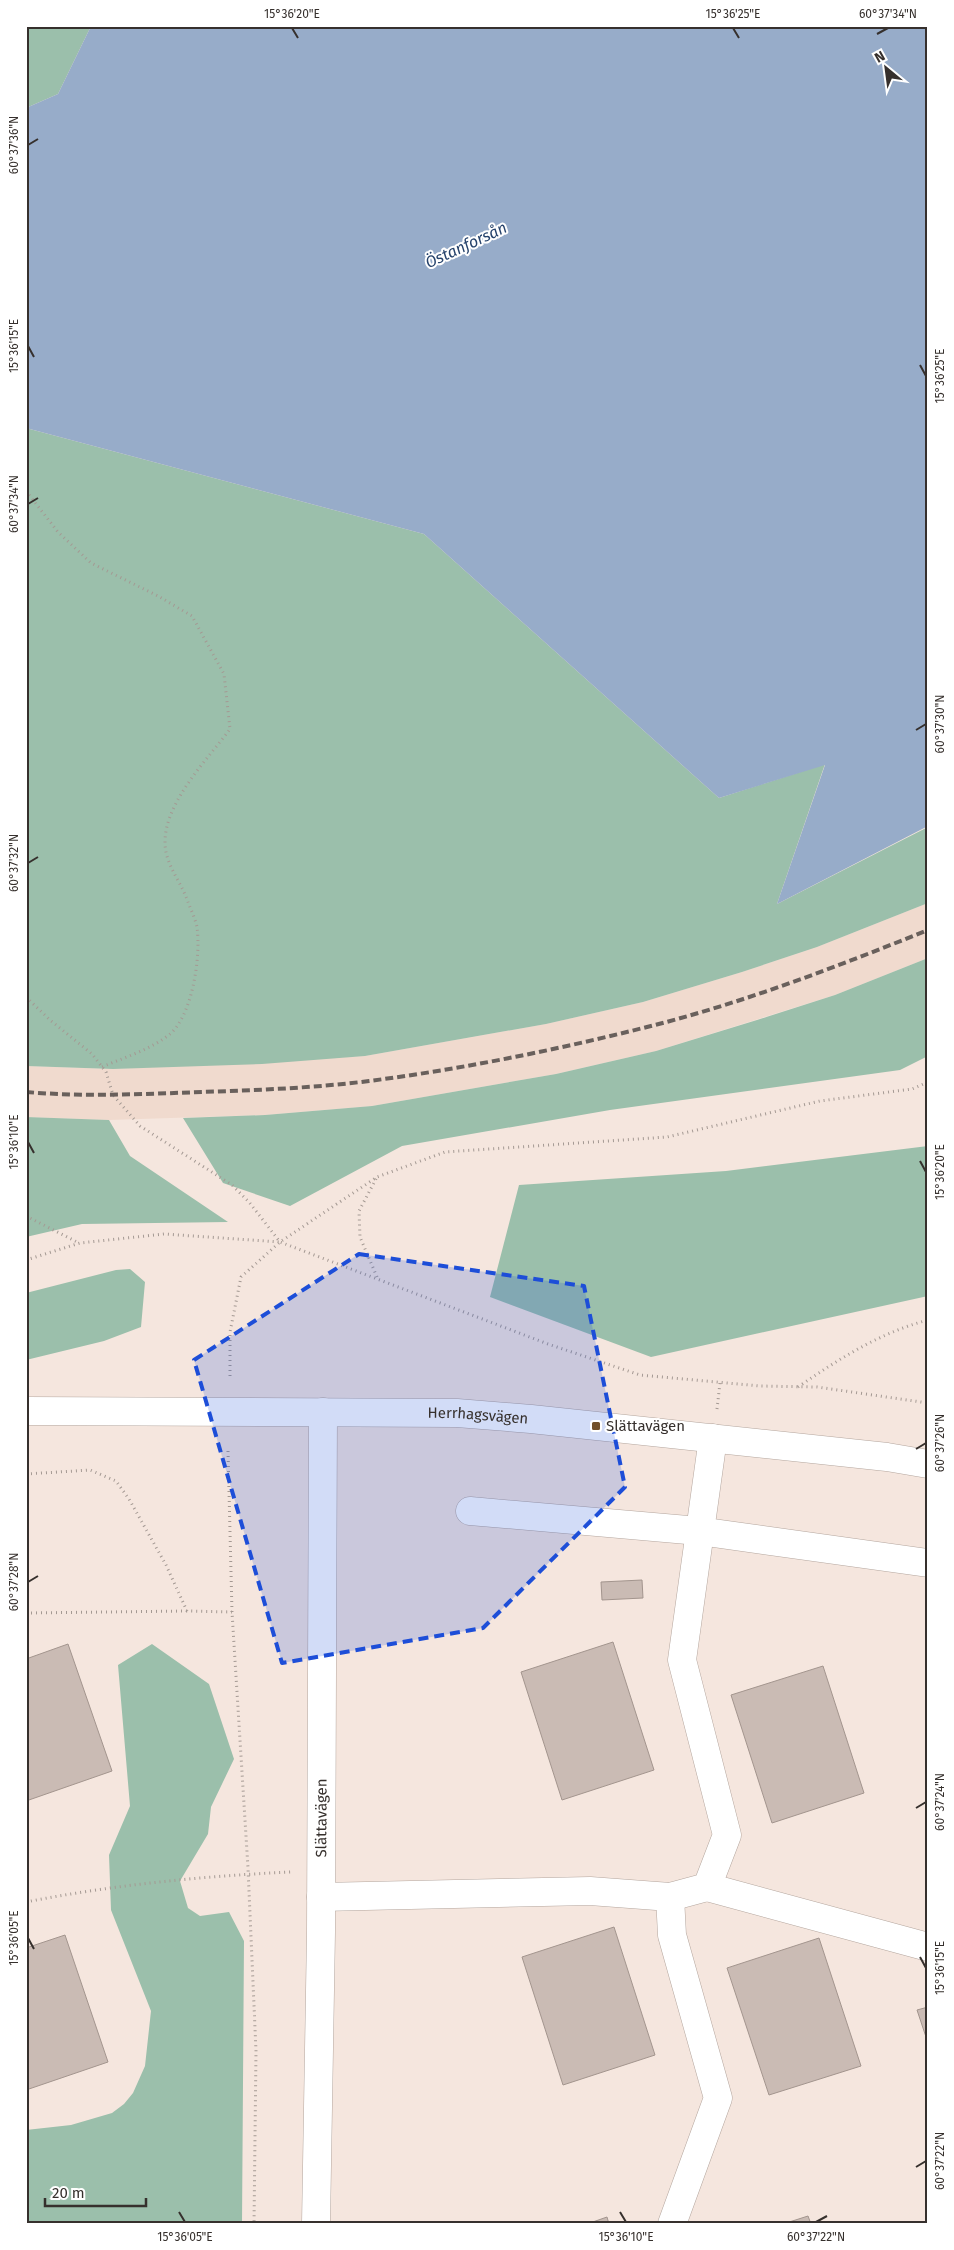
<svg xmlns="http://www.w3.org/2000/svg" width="954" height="2250" viewBox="0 0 954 2250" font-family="'Fira Sans',sans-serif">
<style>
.built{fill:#f0dace}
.forest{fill:#9bbfab}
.water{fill:#97acc9}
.building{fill:#cabbb4;stroke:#a3958e}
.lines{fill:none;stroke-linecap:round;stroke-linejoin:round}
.minor-casing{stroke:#b4a69e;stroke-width:29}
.path{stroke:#a49993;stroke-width:3;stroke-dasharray:1 4;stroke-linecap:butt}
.minor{stroke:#fff;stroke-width:28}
.rail{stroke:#69605c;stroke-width:4;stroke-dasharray:8 4;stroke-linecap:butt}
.marked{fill:#1d4ed8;fill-opacity:0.2;stroke:#1d4ed8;stroke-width:4;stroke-dasharray:10 6;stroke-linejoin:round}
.ticks{fill:none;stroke:#36302d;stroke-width:2}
.poi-dot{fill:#735029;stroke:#fff;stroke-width:2}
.labels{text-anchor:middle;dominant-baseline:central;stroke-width:4;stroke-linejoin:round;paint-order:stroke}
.street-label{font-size:15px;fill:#36302d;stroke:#fff}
.poi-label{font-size:15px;fill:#36302d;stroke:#fff;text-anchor:start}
.water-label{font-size:16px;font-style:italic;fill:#26436c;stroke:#fff}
.neatline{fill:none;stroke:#36302d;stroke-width:2}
.ticks-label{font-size:12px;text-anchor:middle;fill:#36302d}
</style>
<rect width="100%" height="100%" fill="#f5e6de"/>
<path class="built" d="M928,903V958L835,995L656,1051L556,1074L372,1106L265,1115L109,1120L26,1117V1066L113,1069L365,1056L546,1024L643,1002L742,972L817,947Z"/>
<path class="forest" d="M26,26H91L58,94L26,108Z
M26,428L424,534L719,798L825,764L777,904L928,827V903L817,947L742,972L643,1002L546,1024L365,1056L262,1064L113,1069L26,1066Z
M928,958V1056L900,1070L610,1110L402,1146L290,1206L223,1183L183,1118L265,1115L372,1106L556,1074L656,1051L757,1020L835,995Z
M26,1117L109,1120L130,1156L228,1222L82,1224L26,1237Z
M928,1146V1296L651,1357L490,1297L519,1185L726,1171Z
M130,1269L145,1282L141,1327L104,1341L26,1360V1293L116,1270Z
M152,1644L209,1684L234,1759L211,1807L208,1834L180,1881L188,1908L200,1916L229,1912L244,1941L242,2224H26V2130L71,2125L112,2113L124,2104L133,2093L145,2066L151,2011L111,1910L109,1855L130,1806L118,1665Z"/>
<path class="water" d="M91,26H928V826L777,904L825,765L719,798L424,534L26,428V108L58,94Z"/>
<path class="building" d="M642,1580L643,1598L602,1600L601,1582Z
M613,1642L654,1770L562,1800L521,1672Z
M68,1644L112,1771L26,1801V1659Z
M823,1666L864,1793L772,1823L731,1695Z
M614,1927L655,2055L563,2085L522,1957Z
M65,1935L108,2062L26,2090V1948Z
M819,1938L861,2066L769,2095L727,1968Z
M928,2007V2043L917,2010Z
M808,2216L811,2224H783Z
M607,2217L609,2224H587Z"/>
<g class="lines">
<g class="minor-casing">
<g id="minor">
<path id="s1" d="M26,1411L457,1413L531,1419L887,1457L928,1464"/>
<path d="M470,1511L699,1531L928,1563"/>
<path d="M707,1887L928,1947"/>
<path d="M321,1897L590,1891L670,1897L707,1887L727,1835L682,1660L713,1438"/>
<path d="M670,1897L672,1935L718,2098L672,2224"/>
<path id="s2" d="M316,2224L321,1932L323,1412"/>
</g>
</g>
<path class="path" d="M26,491L58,532L91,563L158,596L192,616L224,674L230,729C207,760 165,802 165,842C165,865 181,881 188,902C191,910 195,918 197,927C201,955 193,1014 170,1034C150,1050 125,1057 102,1067
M26,997L50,1020L92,1054L106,1072L113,1095L140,1126L232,1185L249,1202L280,1242L548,1344L640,1375L760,1386L817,1387L928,1403
M26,1216L79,1243
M26,1260L80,1243L164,1234L280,1242
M377,1277L360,1237L359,1211L377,1177
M230,1376V1332L241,1277L280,1242L377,1177L445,1152L667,1137L820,1101L912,1089L928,1082
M798,1387C839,1359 879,1333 928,1320
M717,1409L720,1383
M228,1451L232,1612L248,1868L256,2051L254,2224
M26,1474L90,1470L116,1481L129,1499L166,1565L187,1611L232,1612
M26,1613L187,1611
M26,1902C113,1885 203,1876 291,1872"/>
<use href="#minor" class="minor"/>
<path class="rail" d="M26,1092C85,1097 144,1094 202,1092C258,1090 314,1088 369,1081C462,1069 556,1050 647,1027C743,1003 836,967 928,930"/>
</g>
<path class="marked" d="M359,1254L584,1286L625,1487L483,1628L282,1663L194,1360Z"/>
<path class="ticks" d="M292,28L298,38M733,28L739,38M877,34L888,28M28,145L38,139M28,346L34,357M920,365L926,376M28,504L38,498M916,730L926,724M28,863L38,857M28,1142L34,1153M920,1161L926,1172M916,1449L926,1443M28,1582L38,1576M916,1808L926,1802M28,1938L34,1949M920,1957L926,1968M916,2167L926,2161M179,2212L185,2222M620,2212L626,2222M816,2222L827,2216"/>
<rect class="poi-dot" x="591" y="1421" width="10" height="10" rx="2.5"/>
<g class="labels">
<g class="street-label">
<text stroke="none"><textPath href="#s1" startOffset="452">Herrhagsvägen</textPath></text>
<text stroke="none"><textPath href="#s2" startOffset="406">Slättavägen</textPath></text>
</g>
<g class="poi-label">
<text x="606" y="1426">Slättavägen</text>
</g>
<g class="water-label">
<text transform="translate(466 245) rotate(-25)">Östanforsån</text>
</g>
</g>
<rect width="954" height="2250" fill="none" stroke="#ffffff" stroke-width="55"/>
<g transform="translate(886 68) rotate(331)" stroke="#ffffff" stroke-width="4" paint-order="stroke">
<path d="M0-4L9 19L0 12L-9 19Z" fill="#36302d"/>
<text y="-8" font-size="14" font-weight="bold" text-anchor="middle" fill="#36302d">N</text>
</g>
<path d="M45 2198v8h101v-8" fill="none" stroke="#36302d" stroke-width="2.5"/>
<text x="52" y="2198" font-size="15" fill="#36302d" stroke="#ffffff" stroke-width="4" paint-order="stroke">20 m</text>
<rect x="28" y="28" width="898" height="2194" class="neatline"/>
<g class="ticks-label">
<text x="292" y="18">15°36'20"E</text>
<text x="733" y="18">15°36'25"E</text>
<text x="888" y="18">60°37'34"N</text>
<text transform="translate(14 145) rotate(-90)" y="4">60°37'36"N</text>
<text transform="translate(14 346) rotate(-90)" y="4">15°36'15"E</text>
<text transform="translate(940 376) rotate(-90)" y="4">15°36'25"E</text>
<text transform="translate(14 504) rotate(-90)" y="4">60°37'34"N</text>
<text transform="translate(940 724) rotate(-90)" y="4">60°37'30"N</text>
<text transform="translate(14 863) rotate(-90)" y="4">60°37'32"N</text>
<text transform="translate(14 1142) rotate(-90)" y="4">15°36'10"E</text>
<text transform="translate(940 1172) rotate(-90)" y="4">15°36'20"E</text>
<text transform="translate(940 1443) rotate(-90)" y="4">60°37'26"N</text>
<text transform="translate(14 1582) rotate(-90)" y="4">60°37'28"N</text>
<text transform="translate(940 1802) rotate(-90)" y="4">60°37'24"N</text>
<text transform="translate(14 1938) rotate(-90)" y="4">15°36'05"E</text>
<text transform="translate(940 1968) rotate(-90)" y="4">15°36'15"E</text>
<text transform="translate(940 2161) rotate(-90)" y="4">60°37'22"N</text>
<text x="185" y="2241">15°36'05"E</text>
<text x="626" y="2241">15°36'10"E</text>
<text x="816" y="2241">60°37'22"N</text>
</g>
</svg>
